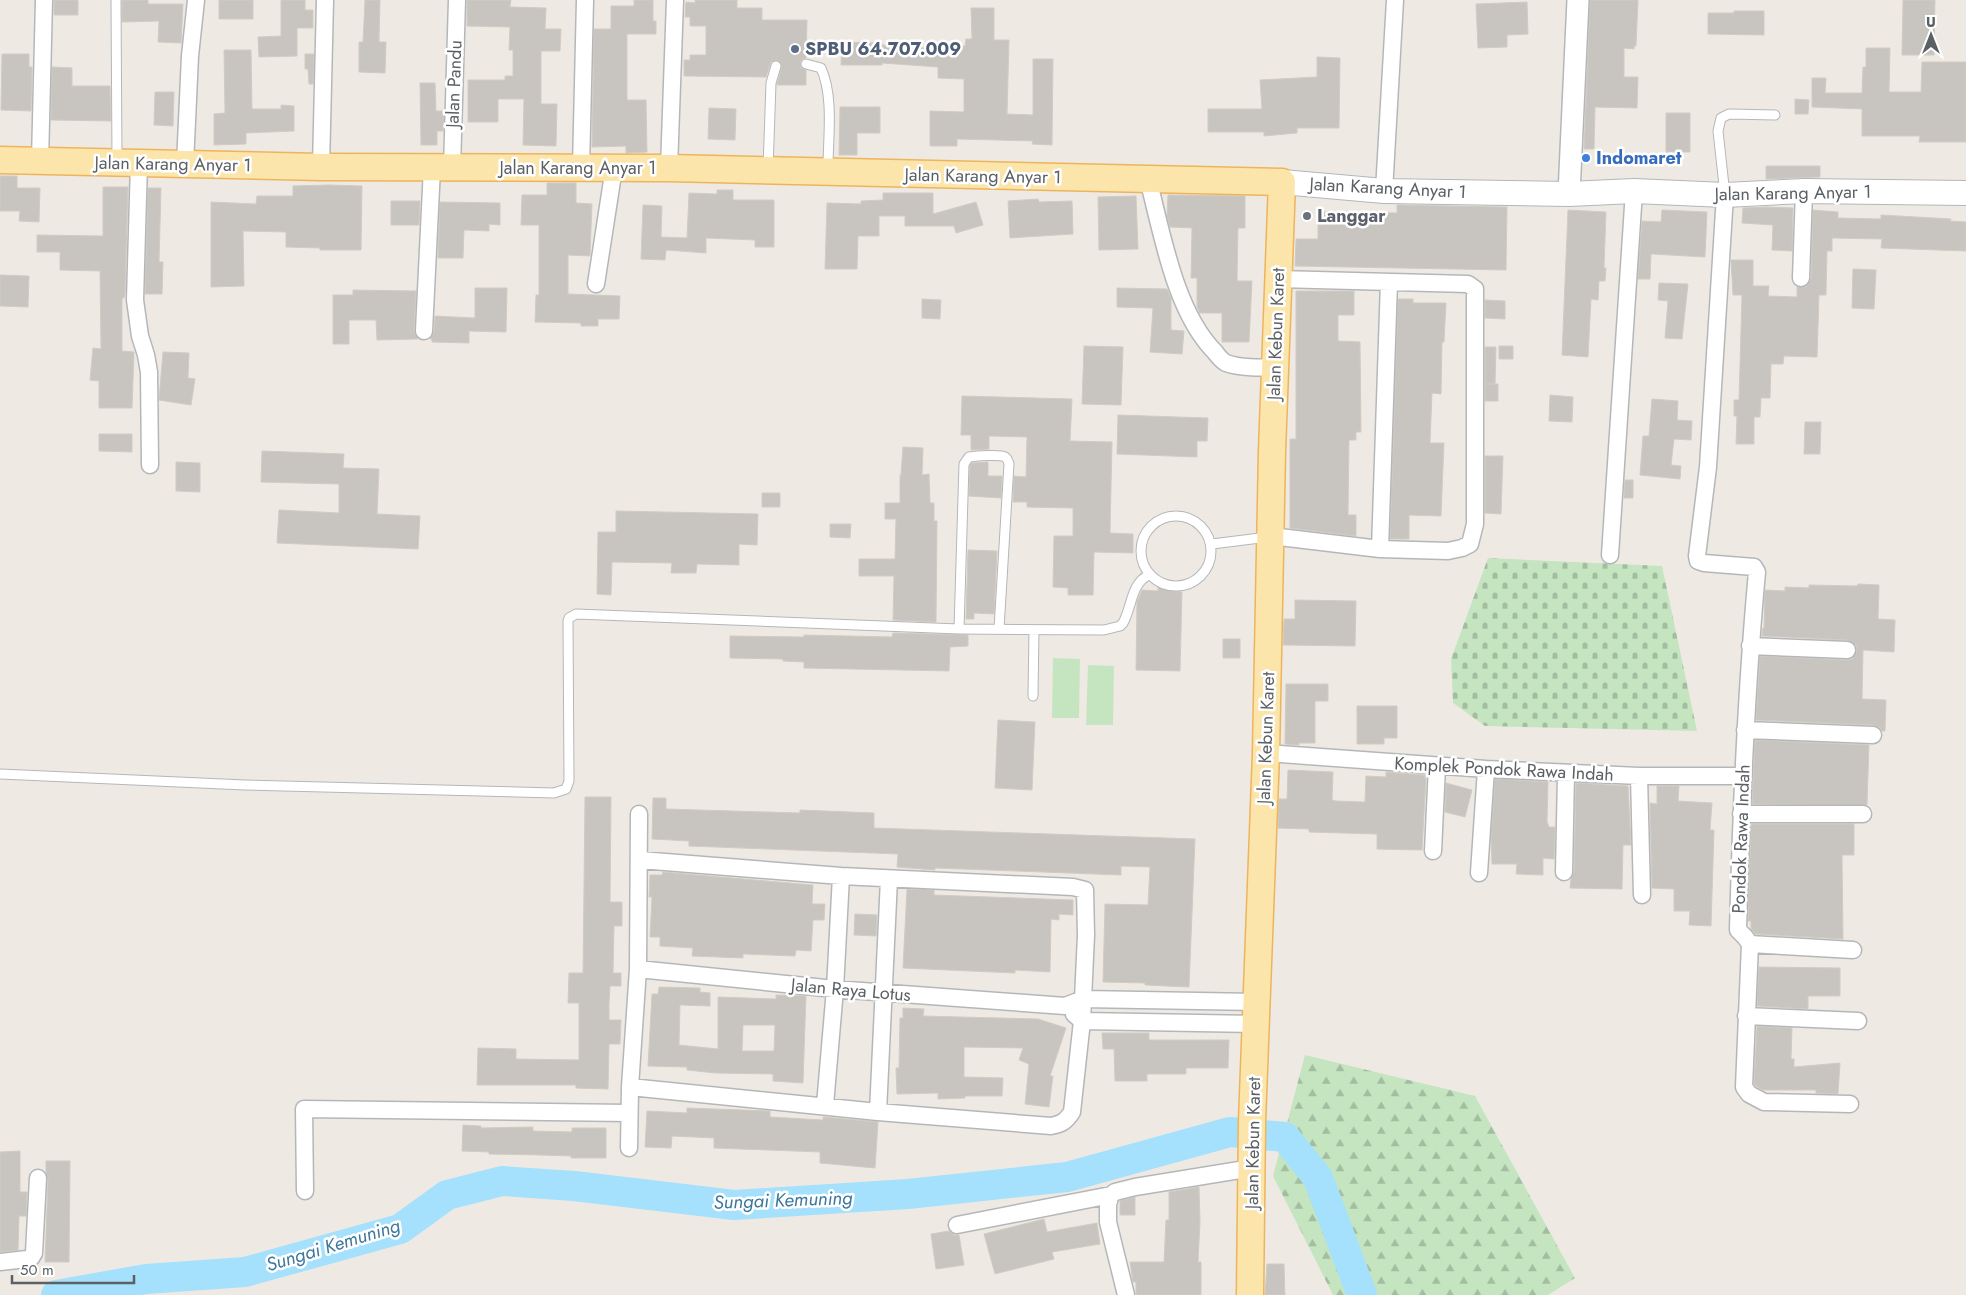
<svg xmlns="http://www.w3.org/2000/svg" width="1966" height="1295" viewBox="0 0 1966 1295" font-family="Jost,sans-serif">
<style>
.forest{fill:url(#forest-firs)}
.cemetery{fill:url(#cemetery-stones)}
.garden{fill:#c5e5c0}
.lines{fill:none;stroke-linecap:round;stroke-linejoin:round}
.river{stroke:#a5e0fc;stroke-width:30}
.building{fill:#c8c5c1;stroke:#d2cbc2;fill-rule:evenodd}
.service-casing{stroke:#b4b7ba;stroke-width:11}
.minor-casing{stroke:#b4b7ba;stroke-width:19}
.tertiary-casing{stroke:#b4b7ba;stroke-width:24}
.secondary-casing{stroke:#b2b7bb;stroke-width:26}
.primary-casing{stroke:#edb45d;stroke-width:29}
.service{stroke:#fff;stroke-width:9}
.minor{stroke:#fff;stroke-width:16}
.tertiary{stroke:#fff;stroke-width:21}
.secondary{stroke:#fff;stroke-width:24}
.primary{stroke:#fce5aa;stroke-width:26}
.service-dot{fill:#5c6f8a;stroke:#fff;stroke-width:2}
.shop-dot{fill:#3f7fe0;stroke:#fff;stroke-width:2}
.worship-dot{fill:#6b7280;stroke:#fff;stroke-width:2}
.labels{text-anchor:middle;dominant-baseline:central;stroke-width:5;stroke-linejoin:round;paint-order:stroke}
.service-label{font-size:18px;font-weight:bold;fill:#4e5e75;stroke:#fff;text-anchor:start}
.street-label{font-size:18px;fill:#5b6064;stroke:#fff}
.shop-label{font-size:18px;font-weight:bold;fill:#366cbe;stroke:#fff;text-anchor:start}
.worship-label{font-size:18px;font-weight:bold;fill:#5b616d;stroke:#fff;text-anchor:start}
.water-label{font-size:19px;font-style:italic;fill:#3d779c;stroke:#fff}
</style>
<defs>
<pattern id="forest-firs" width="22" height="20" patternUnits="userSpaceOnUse" patternTransform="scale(1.25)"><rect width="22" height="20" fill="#c5e5c0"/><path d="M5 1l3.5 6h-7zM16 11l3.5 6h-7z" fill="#a3bda0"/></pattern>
<pattern id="cemetery-stones" width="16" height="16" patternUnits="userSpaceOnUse" patternTransform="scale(1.25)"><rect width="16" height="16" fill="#c5e5c0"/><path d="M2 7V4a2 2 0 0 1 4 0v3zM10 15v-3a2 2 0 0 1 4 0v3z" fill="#a3bda0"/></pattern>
</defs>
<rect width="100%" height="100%" fill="#eeeae3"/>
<path class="forest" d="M1305,1055L1475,1096L1575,1278L1548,1295H1333L1273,1176Z"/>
<path class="cemetery" d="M1488,558L1662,566L1697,731L1485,726L1453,703L1451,659Z"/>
<path class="garden" d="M1053,658L1080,659L1079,718H1052Z
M1088,665L1114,666L1113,725H1086Z"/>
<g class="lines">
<path class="river" d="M56,1295L146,1279L245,1272L400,1229L447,1195L502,1181L574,1186L734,1205L908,1194L1067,1177L1230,1132L1285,1137L1318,1178L1362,1295"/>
</g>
<path class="building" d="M54,0H78V15H54Z
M122,0H148V4H183L181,43L158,42L159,21L122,22Z
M219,0H253V19H219Z
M281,0H305V10H313V28H297V56L259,57L258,37L281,36Z
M365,0H380L379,42H386L385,73L359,72V42H363Z
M467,0H511L510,7L546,8L545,29H561L560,51H541V104H557L556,146L523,145L524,99H498V122H468V80H505V76H513V50H509L510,27L467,26Z
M634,0H653V21H656V34H627V100H646L647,152L626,153V146L592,147L594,29H611V6H634Z
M695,0H737V8H762V20H807L806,58L802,59L800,63L801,68L806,70V85H777L782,65L777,60L771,62L766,77L684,76V60H690V55H706V26H690V17H685L686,2L695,3Z
M1590,0H1638L1636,46H1634V49L1624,48V77H1638L1637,108L1595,107L1594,149H1584Z
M1903,0H1935L1934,55H1902Z
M1527,2L1528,34L1507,35V47L1478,48L1476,4Z
M971,8H994V40H1009L1007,114L1033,115V59H1053L1052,145L1032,144L1033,141L957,139V146H930V111L964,112V79L938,78V67L882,63V65H841L842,42L882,43V45L938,49V45L965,46L966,39H972Z
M1734,11H1764V35L1708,34V13H1734Z
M1866,48H1890L1889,92H1921L1922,62H1966V142H1919L1920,136H1862V109L1812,107V78H1826L1825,93H1862L1863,67H1866Z
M224,50H251L252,109H281V105L294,106V131L246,133V144L214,145V114L225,113Z
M2,54H29V67H32L31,111L1,110Z
M305,54H314L313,84H309L308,69H305Z
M1317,57L1340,58L1339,128H1297V133L1264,136V132H1208V109H1262L1260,80L1317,77Z
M52,67L72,68V86H110L111,121L51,120Z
M420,83H435L436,111H444L443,131H437V145H421Z
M155,92H174L173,126L154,125Z
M1795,99L1809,100L1808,114H1795Z
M840,107H880V133H857V155H839Z
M709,108L736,109L735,140L708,139Z
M1666,113H1690V152H1666Z
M1766,166H1820V177L1766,179Z
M0,176H17V188H40L39,222L19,221L20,211H0Z
M547,183H576V203L592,204L590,256L568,255V294L620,296L619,319H598V326H581V323L535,322L536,295H539V225H521L522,195H547Z
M329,185L362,186L361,250H320V248L286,247V232L243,231L244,286L211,287V202L256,204L257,196H293V186Z
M103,187H128L125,293L124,298H122V351L134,352L132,408H99V381L90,380L93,348L101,349L100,271L60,270V252H37V235L103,236Z
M148,188H161L159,262H163L162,294H145Z
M717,190H733V200H774V247H755V240L706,238V253L666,250L665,260L641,259L643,205L662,206L661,237L687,238L689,193L717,194Z
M883,193H933V214L976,202L983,225L956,233L954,226H905V216H879V236H858L857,269H825L827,203L861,204V201L883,200Z
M1168,195L1245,196V228H1238L1237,281H1252L1249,342H1222V313H1199V311L1197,307V278H1191L1192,228L1170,227L1167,216Z
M1136,196L1138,249L1099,250L1098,197Z
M1038,199L1039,202L1072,201L1073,234L1010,238L1008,201Z
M391,201H420L419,225H391Z
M440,202L500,203V225L489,224V231L464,230L463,258H438Z
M1397,205L1507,207L1506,270L1295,266L1296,239H1318V212L1397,213Z
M1766,207L1793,208L1792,251L1772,250L1773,225L1742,223L1743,208Z
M1568,210L1606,212L1604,268H1606L1605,281H1599L1598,300L1591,299L1588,357L1562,355Z
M1662,210L1707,212L1705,257L1651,254L1650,279H1638L1642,221L1661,222Z
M1813,210L1838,212V218L1881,219V215L1934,218L1951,219L1950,221L1966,222V251L1881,248L1882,239L1832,238V251H1827L1826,295H1819L1817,357L1784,356L1783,364H1771L1770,398H1761L1760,417H1754V444H1736L1737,416H1734V400H1739L1742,295H1733L1731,260H1753V286H1769L1768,296L1797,297V287H1806L1811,279Z
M1853,269L1876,270L1874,309L1852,308Z
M0,275L29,276L28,307L0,306Z
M1659,283L1688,284L1682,339L1665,338L1668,301L1658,300Z
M475,288H507L506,332L469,331V343L432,342V339H430L434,332L435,316L475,318Z
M1117,288L1167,289L1171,298V330L1184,331L1182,354L1150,352L1153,308L1117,307Z
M353,290L416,291L414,331L418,339L377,340L376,320H349V344H333V295H353Z
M1296,291H1354V315H1338V341L1360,342L1361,432H1356V440H1349L1348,515H1356V536L1290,528V439H1296Z
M922,299L941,300L940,319L922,318Z
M1398,299H1413V303H1446L1444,342H1442L1441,394L1432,393L1430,443H1444L1441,516L1409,515V539H1390Z
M1485,300L1505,301V319L1485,318Z
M1084,346L1123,347L1121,405L1082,404Z
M1499,346H1513V359H1499Z
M1485,347H1496L1495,384H1485Z
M163,352L189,353L188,378L195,379L191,405L159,400Z
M1485,384H1498V401H1485Z
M1550,395L1573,397L1572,422L1549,421Z
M962,396L1072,399L1070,441L1112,442L1110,533L1133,534V553L1094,552L1093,595H1068V588L1053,587L1054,536H1073V508L1027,507V502H1013L1014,476L1026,477L1027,437L989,436V449L971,450V435H961Z
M1652,399L1678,401L1677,420L1692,421L1691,440L1674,439L1671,465L1681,466L1680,479L1640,475L1643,436H1649Z
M1118,415L1208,418L1207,441H1197V457L1117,454Z
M1805,422H1821L1820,454H1804Z
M99,434H132V452L99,451Z
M903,447L923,448L922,475L929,474L930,503H934V521H937L936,622L893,620L894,576H859V559H895L896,519H885V503H900V475H901Z
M262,451L344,454L343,468L379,469L377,514L420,516L418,549L277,543L279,510L339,513V484L261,482Z
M1485,456H1503L1501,514L1485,513Z
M176,462L200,463V492L176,491Z
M988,462V476H1002L1001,498L969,496L970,466L972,463Z
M1625,480H1633V498H1624Z
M762,493H780V507H762Z
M616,511L758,514L757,545L739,544V565L697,564L696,573H671L672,563L612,562L611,595L597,594L598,532H616Z
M830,524H851L850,538L830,537Z
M968,550L997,551L994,614L974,613V619H966Z
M1858,584L1879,585L1878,619L1895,620L1894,652L1863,650L1862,699L1886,700L1885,731H1882L1879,727L1873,725L1756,720L1760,656L1847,660L1852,659L1857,651L1856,645L1847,640L1762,636L1763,628H1764L1765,590L1785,591V587L1809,588V585L1857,586Z
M1158,586L1172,587V591L1182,592L1180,671L1136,670L1137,602L1142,590L1158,591Z
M1295,600L1356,601L1355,646L1283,645L1284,619H1295Z
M893,633L968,635V646L950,647L949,671L804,668V662L783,661V659L730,658V636L804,637V635L892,637Z
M1223,639H1240V658H1223Z
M1286,684H1328V701H1315V743H1299V745L1285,744Z
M1357,706H1397V738H1384V744H1357Z
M998,720L1035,722L1032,790L995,788Z
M1755,740L1869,745L1867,805L1752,804Z
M1288,770L1333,772L1332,800L1336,801L1365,802L1366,776L1386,777V772L1425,775V778H1426L1422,850L1377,849V834L1309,832V829L1278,828L1279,799H1287Z
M1495,779L1548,782L1547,822L1549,827H1555L1554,859L1543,858V875L1516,874L1517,864H1492L1491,839Z
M1446,783L1472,790L1465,817L1445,812Z
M1576,783L1628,786L1631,845H1623L1622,889L1570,888L1571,879L1574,872Z
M1657,786H1679L1678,801L1712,803L1710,830H1714L1711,926L1689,925L1690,911H1674V889L1652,888L1650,803L1657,804Z
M585,797H611L610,902H622V926H614L613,973H621V986H610L609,1004V1020H621L620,1044H609L608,1089L576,1088V1085H477L478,1048L516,1049V1059L579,1060V1003H568L569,973H583Z
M653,798H666V809L800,813V810L874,813V828L1195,839L1189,987L1145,985V983L1103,982L1105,904L1148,905L1150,867L1121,866V875L935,868V870L897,867L898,854L689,846V841L652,839Z
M1751,824H1854V855H1842L1843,939L1755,934L1751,929V921H1748Z
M663,872L813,885L812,904H825L824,920H813L811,951L796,950L795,956L743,954V958L692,956L693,948L660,946V937H650L652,897H649L650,875H662Z
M907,889L934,890V895L1073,900V915L1059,914V920L1051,919L1050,972L1015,970V973L903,968Z
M855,914L877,915L876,936L854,935Z
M1759,967L1840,968V996H1808V1009L1757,1006Z
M659,987L700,988V992L710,993V1006L680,1005L679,1045L718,1049V997L776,999V995L806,996L803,1083L773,1081V1074L715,1073L687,1070V1067L648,1066L652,994H658ZM743,1025H775L774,1051H742Z
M903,1008L924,1009L923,1016L1038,1019L1066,1028L1050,1076H1053L1049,1107L1025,1104L1029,1064L1019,1060L1023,1048L964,1047V1077L1003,1078L1002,1096H965V1098L938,1099V1093L897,1094L896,1068H899L900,1018H903Z
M1757,1026L1792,1028L1791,1059H1794V1067L1840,1063L1838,1094L1816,1093V1090H1763L1756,1086L1754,1084Z
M1102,1033H1149V1040H1229L1228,1068H1186V1074H1147V1081H1115L1114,1049H1103Z
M687,1108L770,1111V1117L823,1120V1117L878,1122L875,1168L820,1163V1152L714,1148V1138L672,1136L671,1148L645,1147L647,1111L687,1113Z
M463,1125L481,1126V1128L533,1127V1131L572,1132V1128H606V1158H571V1156L540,1155L489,1154V1152L462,1151Z
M20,1151V1192H27L26,1216H19L18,1250L0,1252V1152Z
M46,1161H70L69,1262H45L48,1179L46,1172Z
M1199,1187L1200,1222L1198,1262H1201V1295H1136V1282H1133L1130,1262H1164L1166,1220H1169V1192Z
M1135,1197V1215H1120V1201Z
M1044,1219L1047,1232L1097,1223L1100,1244L1052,1252L1054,1259L995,1274L984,1234Z
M949,1231L954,1235H959L964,1265L936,1269L931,1234Z
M1267,1264H1284L1285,1295H1265Z"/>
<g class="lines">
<g class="service-casing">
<path id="service" d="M116,0L117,160
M806,64L821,68C834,97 828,137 828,168
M768,169L771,83L776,66
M1725,195L1718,131L1721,118L1729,114L1775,115
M1141 551a35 35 0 1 1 70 0a35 35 0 1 1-70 0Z
M1212,544L1268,537
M959,629L964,464L969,457C976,456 1000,454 1005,457C1008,459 1008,461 1009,464L999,629
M1033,696L1034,630
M0,774L245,785L554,793L566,789L569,781L568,621L569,618L576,614L959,629L1104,630L1120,626L1123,623C1132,607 1131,583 1149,575"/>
</g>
<g class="minor-casing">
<path id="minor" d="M40,161L44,0
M139,163L135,300L140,336L146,355L149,372L150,465
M185,164L190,56L196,0
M321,167L325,0
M452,168L457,0
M581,168L585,0
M669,168L675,0
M1148,179C1162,233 1175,312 1215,352C1218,356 1222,361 1226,363C1239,368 1262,368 1275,367
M1384,191L1395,0
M1725,195L1708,467L1697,556L1698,561L1704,563L1754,567L1757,572C1746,691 1741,811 1738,930L1745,937L1750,944L1744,1087L1749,1094L1764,1102L1850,1104
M1801,278L1804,191
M596,284L614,168
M424,331L432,168
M1271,536L1380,549L1448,551L1462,548L1470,544L1475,524V289L1468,284L1278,279
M1380,549L1389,282
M1610,555L1634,191
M1750,646L1847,650
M1745,730L1873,735
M1266,753L1486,769L1639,776H1743
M1639,776L1642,895
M1741,814H1863
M1433,851L1437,766
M1564,872L1566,773
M1479,873L1486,769
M1750,944L1853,950
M638,969L835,989L1065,1006L1083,999L1256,1002
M1074,1014L1082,1021L1256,1024
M1746,1016L1858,1021
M630,1087L878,1112L1051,1126C1062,1124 1066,1121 1072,1112L1082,1021L1086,935L1085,890L1073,887L841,876L640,860
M825,1105L835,989L841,876
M878,1112L889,879
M629,1148L630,1087L638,969L639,814
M305,1191L304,1109L629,1113
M957,1225L1111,1195
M0,1262L27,1259L31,1258L34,1253L38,1178
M1126,1295L1108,1222V1204L1111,1195L1115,1192L1135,1187L1252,1168"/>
</g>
<g class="tertiary-casing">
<path id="tertiary" d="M1569,194L1578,0"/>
</g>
<g class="secondary-casing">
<path id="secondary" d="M1282,182L1384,191L1569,194L1634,191L1725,195L1804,191L1966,193"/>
</g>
<g class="primary-casing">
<path id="primary" d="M0,160L321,167L669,168L1282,182L1272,451L1266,753L1252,1122L1250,1295"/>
</g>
<use href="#service" class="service"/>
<use href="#minor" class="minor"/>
<use href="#tertiary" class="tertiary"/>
<use href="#secondary" class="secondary"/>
<use href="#primary" class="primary"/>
</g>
<circle class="service-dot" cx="795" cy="49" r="5"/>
<circle class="shop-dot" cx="1586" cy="158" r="5"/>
<circle class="worship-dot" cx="1307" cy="216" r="5"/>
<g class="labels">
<g class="service-label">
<text x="805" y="49">SPBU 64.707.009</text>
</g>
<g class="street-label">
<text transform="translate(454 84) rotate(-88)">Jalan Pandu</text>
<text transform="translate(173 164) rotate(1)">Jalan Karang Anyar 1</text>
<text x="578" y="168">Jalan Karang Anyar 1</text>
<text transform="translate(983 176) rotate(1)">Jalan Karang Anyar 1</text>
<text transform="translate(1388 188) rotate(3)">Jalan Karang Anyar 1</text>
<text transform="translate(1793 193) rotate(-1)">Jalan Karang Anyar 1</text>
<text transform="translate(1276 334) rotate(-88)">Jalan Kebun Karet</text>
<text transform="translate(1266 738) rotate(-88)">Jalan Kebun Karet</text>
<text transform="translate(1504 769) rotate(3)">Komplek Pondok Rawa Indah</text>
<text transform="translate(1741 839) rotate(-88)">Pondok Rawa Indah</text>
<text transform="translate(851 990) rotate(5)">Jalan Raya Lotus</text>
<text transform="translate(1253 1143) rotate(-89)">Jalan Kebun Karet</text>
</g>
<g class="shop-label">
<text x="1596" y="158">Indomaret</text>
</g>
<g class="worship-label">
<text x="1317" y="216">Langgar</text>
</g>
<g class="water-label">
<text transform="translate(783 1200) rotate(-2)">Sungai Kemuning</text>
<text transform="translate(333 1245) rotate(-17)">Sungai Kemuning</text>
</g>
</g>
<g transform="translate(1931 35)" stroke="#ffffff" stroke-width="4" paint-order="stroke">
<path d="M0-4L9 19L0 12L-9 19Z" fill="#5b6064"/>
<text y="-8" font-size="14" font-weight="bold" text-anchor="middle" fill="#5b6064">U</text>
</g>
<path d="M12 1275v8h122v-8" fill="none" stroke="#5b6064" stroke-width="2.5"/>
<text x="20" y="1275" font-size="15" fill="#5b6064" stroke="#ffffff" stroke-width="4" paint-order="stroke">50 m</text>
</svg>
